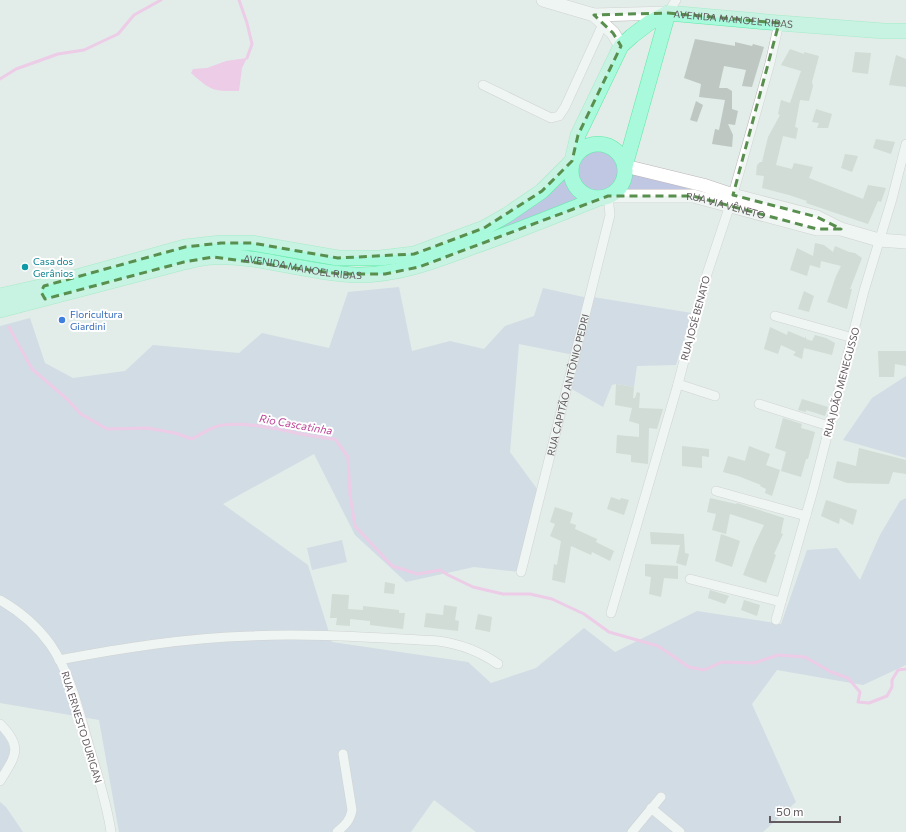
<svg xmlns="http://www.w3.org/2000/svg" width="906" height="832" viewBox="0 0 906 832" font-family="Commissioner,sans-serif">
<style>
.green{fill:#bfc7e3}
.water{fill:#faa4e6}
.lines{fill:none;stroke-linecap:round;stroke-linejoin:round}
.stream{stroke:#faa4e6;stroke-width:3}
.building{fill:#bec7c2}
.minor-casing{stroke:#bcb4b9;stroke-width:10}
.secondary-casing{stroke:#bcb4b8;stroke-width:14}
.primary-casing{stroke:#5ee9a6;stroke-width:16}
.minor{stroke:#fff;stroke-width:9}
.secondary{stroke:#fff;stroke-width:13}
.primary{stroke:#a9fadc;stroke-width:15}
.marked{fill:none;stroke:#598f4e;stroke-width:3;stroke-dasharray:8 5;stroke-linejoin:round}
.culture-dot{fill:#0f9aa8;stroke:#fff;stroke-width:1.5}
.shop-dot{fill:#3f7fe0;stroke:#fff;stroke-width:1.5}
.labels{text-anchor:middle;dominant-baseline:central;stroke-width:4;stroke-linejoin:round;paint-order:stroke}
.street-label{font-size:10px;fill:#625a5f;stroke:#fff}
.culture-label{font-size:10px;fill:#0d838f;stroke:#fff;text-anchor:start}
.shop-label{font-size:10px;fill:#366cbe;stroke:#fff;text-anchor:start}
.water-label{font-size:11px;font-style:italic;fill:#bc4898;stroke:#fff}
</style>
<rect width="100%" height="100%" fill="#e2ece8"/>
<path class="green" d="M577 171a21 21 0 1 1 42 0a21 21 0 1 1-42 0Z
M567,169C566,187 572,191 586,200L497,230L496,229Z
M630,169L698,192L621,191Z
M399,287L412,351L450,341L484,349L505,326L534,316L543,288L588,298L574,355L519,344L510,452L540,493L520,572L474,567L406,582L355,535L314,454L223,504L308,565L332,642L468,662L491,683L536,668L584,628L615,652L697,611L781,624L807,550L837,548L860,580L880,535L900,501L906,498V665L863,685L777,670L752,704L796,802L763,832H476L434,800L411,832H119L99,720L0,703V326L30,318L45,363L73,378L125,371L153,345L239,353L262,333L329,348L348,292Z
M593,297L692,313L676,365L637,366L634,387L616,384L612,385L603,407L570,388Z
M906,376V458L843,440L872,398Z
M342,540L347,562L312,570L307,548Z
M0,731C16,751 11,754 0,774Z
M0,802L6,807L23,832H0Z"/>
<path class="water" d="M247,58L242,68L239,91C211,91 212,91 191,73L193,69L207,68L226,61Z"/>
<g class="lines">
<path class="stream" d="M239,0L247,23L252,44L247,58
M0,79L16,69L58,54L84,50L118,34L134,15L161,0
M9,327L32,369L67,399L81,414L107,429L147,428L175,433L192,439C200,435 214,425 223,425C260,421 298,436 335,439L348,457L350,495L355,526L392,566L418,574L440,570L448,575L473,587L503,594H530L552,599L584,614L609,632L658,646L689,667L704,670L722,662L754,663L778,655L805,657L831,672L848,678L860,692L858,702L869,703L887,696L892,687V680L898,670L906,669"/>
</g>
<path class="building" d="M695,39L735,46V42L752,46L753,44L764,47L752,87L742,86L746,70L724,66L719,88H727L732,91V109L738,111L735,125L728,124L733,135L732,147L712,144L715,129L719,130L725,100L699,97L701,84L684,78Z
M790,49L804,54V52L819,56L812,82L813,86L809,101L800,100L795,127L798,128L796,139L783,136L776,165L792,169L794,163L813,167L809,178L863,199L868,185L886,188L881,202L878,201L868,224L806,203L807,201L789,195L762,188L764,176L756,175L757,165L760,162H762L768,137L780,115L778,114L781,100L790,103L801,71L781,65Z
M855,52L871,53L868,74L852,72Z
M896,55L906,59V87L889,85Z
M696,101L703,105L697,122L690,120Z
M816,109L832,114L828,128H817L819,123L812,122Z
M876,139L895,142L891,154L873,148Z
M845,154L858,156L852,172L841,168Z
M815,243L824,245L833,252L835,246L849,252L855,253L862,258L850,289H852L847,309L827,302L836,276L841,266L821,261L820,268L810,265L807,276L790,270L797,248L813,256Z
M804,291L814,296L809,312L798,309Z
M770,327L787,335L788,331L805,338L806,336V339L812,341L815,335L826,338L835,343L832,355L804,348L802,359L793,355L796,352L781,345L778,354L764,349Z
M878,351H906V366L895,364L894,377H879Z
M616,384L634,387L633,398H635L637,392L640,393L639,408L663,409L657,429L649,428L648,464L631,462V455L616,453L617,435L639,437V424L629,421L632,408L615,405Z
M802,399L828,407L825,416L806,410V412L798,410Z
M783,418L802,424L801,428L815,432L808,459H806L801,477L781,471L786,452L775,448Z
M682,446L709,449V457L702,456V468L682,466Z
M749,446L770,454L766,465L780,470L772,496L765,493L766,489L760,486L761,485L738,476L723,472L728,456L745,461Z
M859,448L906,460V474L893,472L889,484L847,483L833,478L837,461L856,466Z
M611,497L620,500L621,498L629,500L624,515L607,509Z
M710,498L736,504L737,503L784,518L781,533L783,534L774,554L776,555L766,583L743,575L754,546L764,525L730,514L726,534L712,530L716,514L707,512Z
M826,500L857,510L853,525L840,518L839,524L821,516Z
M555,507L573,513L570,523L576,525L575,529L597,539L596,542L614,551L610,561L592,552L591,555L571,546L565,583L552,580L554,564L557,565L561,541L550,536L555,524L550,522Z
M650,532L684,534L685,553L689,554L686,566L676,563L680,545L651,544Z
M721,534L740,541L732,567L715,561Z
M645,564L678,566V579L664,578L661,597L649,594L651,577L645,576Z
M385,582L395,584L394,594L384,593Z
M710,590L729,596L725,604L708,598Z
M332,594L349,595L348,609L363,610V606L399,610V613H405L403,629L370,625V621L350,619V626L336,625L337,618H330Z
M744,600L760,605L757,616L741,610Z
M444,605L457,607L455,620L459,621L458,631L424,627L426,613L443,615Z
M478,614L492,617L490,632L475,629Z"/>
<g class="lines">
<g class="minor-casing">
<g id="minor">
<path d="M668,13L676,0"/>
<path d="M483,85L551,118L559,116L565,107L603,24"/>
<path d="M775,316L853,338"/>
<path d="M678,384L715,396"/>
<path d="M759,404L829,426"/>
<path d="M716,491L806,516"/>
<path id="s1" d="M521,572L610,215L608,196"/>
<path d="M690,579L781,602"/>
<path d="M0,600C19,611 37,626 50,644C71,674 79,712 89,746C97,774 107,803 111,832"/>
<path d="M611,613L678,384L705,280L730,205L770,63L779,23"/>
<path d="M776,620L814,487L864,291L892,199L906,144"/>
<path d="M59,660C123,648 185,638 250,636C312,633 376,638 438,641C461,644 479,651 498,664"/>
<path d="M0,724C24,748 15,756 0,781"/>
<path d="M651,808L680,832"/>
<path d="M337,832C345,825 350,821 352,810L343,754"/>
<path d="M632,832L661,797"/>
</g>
</g>
<g class="secondary-casing">
<g id="secondary">
<path d="M543,0L594,15L668,13"/>
<path d="M594,15L613,33L621,46"/>
<path d="M625,166L703,185L733,195L817,217L839,228"/>
<path id="s2" d="M608,196H693L817,229H841L879,240L906,242"/>
</g>
</g>
<g class="primary-casing">
<g id="primary">
<circle cx="598" cy="171" r="27"/>
<path d="M625,166L668,13"/>
<path id="s3" d="M0,296L44,286L185,247L221,243H252L338,258H380L414,254L484,228L507,215L542,191L572,161L578,135L621,46L632,36L649,23L668,13L779,23L884,31H906"/>
<path id="s4" d="M0,310L184,262C193,260 204,257 213,257C262,255 309,274 358,275C398,275 435,261 472,247C515,232 557,215 599,198"/>
</g>
</g>
<use href="#minor" class="minor"/>
<use href="#secondary" class="secondary"/>
<use href="#primary" class="primary"/>
</g>
<path d="M0 0H906V832H0ZM668,13L779,23L733,195L817,217L841,229H817L693,196H608L419,267L385,274H340L213,257L184,262L45,299L41,292L44,286L185,247L221,243H252L338,258L414,254L484,228L542,191L572,161L578,135L621,46L613,33L594,15Z" fill="#e2ece8" fill-opacity=".55" fill-rule="evenodd"/>
<path class="marked" d="M668,13L779,23L733,195L817,217L841,229H817L693,196H608L419,267L385,274H340L213,257L184,262L45,299L41,292L44,286L185,247L221,243H252L338,258L414,254L484,228L542,191L572,161L578,135L621,46L613,33L594,15Z"/>
<circle class="culture-dot" cx="25" cy="267" r="4"/>
<circle class="shop-dot" cx="62" cy="320" r="4"/>
<g class="labels">
<g class="street-label">
<text stroke="none"><textPath href="#s3" startOffset="857">AVENIDA MANOEL RIBAS</textPath></text>
<text stroke="none"><textPath href="#s2" startOffset="119">RUA VIA VÊNETO</textPath></text>
<text stroke="none"><textPath href="#s4" startOffset="310">AVENIDA MANOEL RIBAS</textPath></text>
<text transform="translate(695 318) rotate(-75)">RUA JOSÉ BENATO</text>
<text transform="translate(841 382) rotate(-75)">RUA JOÃO MENEGUSSO</text>
<text stroke="none"><textPath href="#s1" startOffset="193">RUA CAPITÃO ANTÔNIO PEDRI</textPath></text>
<text transform="translate(82 727) rotate(73)">RUA ERNESTO DURIGAN</text>
</g>
<g class="culture-label">
<text x="33" y="261">Casa dos<tspan x="33" dy="12">Gerânios</tspan></text>
</g>
<g class="shop-label">
<text x="70" y="314">Floricultura<tspan x="70" dy="12">Giardini</tspan></text>
</g>
<g class="water-label">
<text transform="translate(296 424) rotate(10)">Rio Cascatinha</text>
</g>
</g>
<path d="M770 816v6h70v-6" fill="none" stroke="#625a5f" stroke-width="2"/>
<text x="776" y="816" font-size="12" fill="#625a5f" stroke="#ffffff" stroke-width="3" paint-order="stroke">50 m</text>
</svg>
